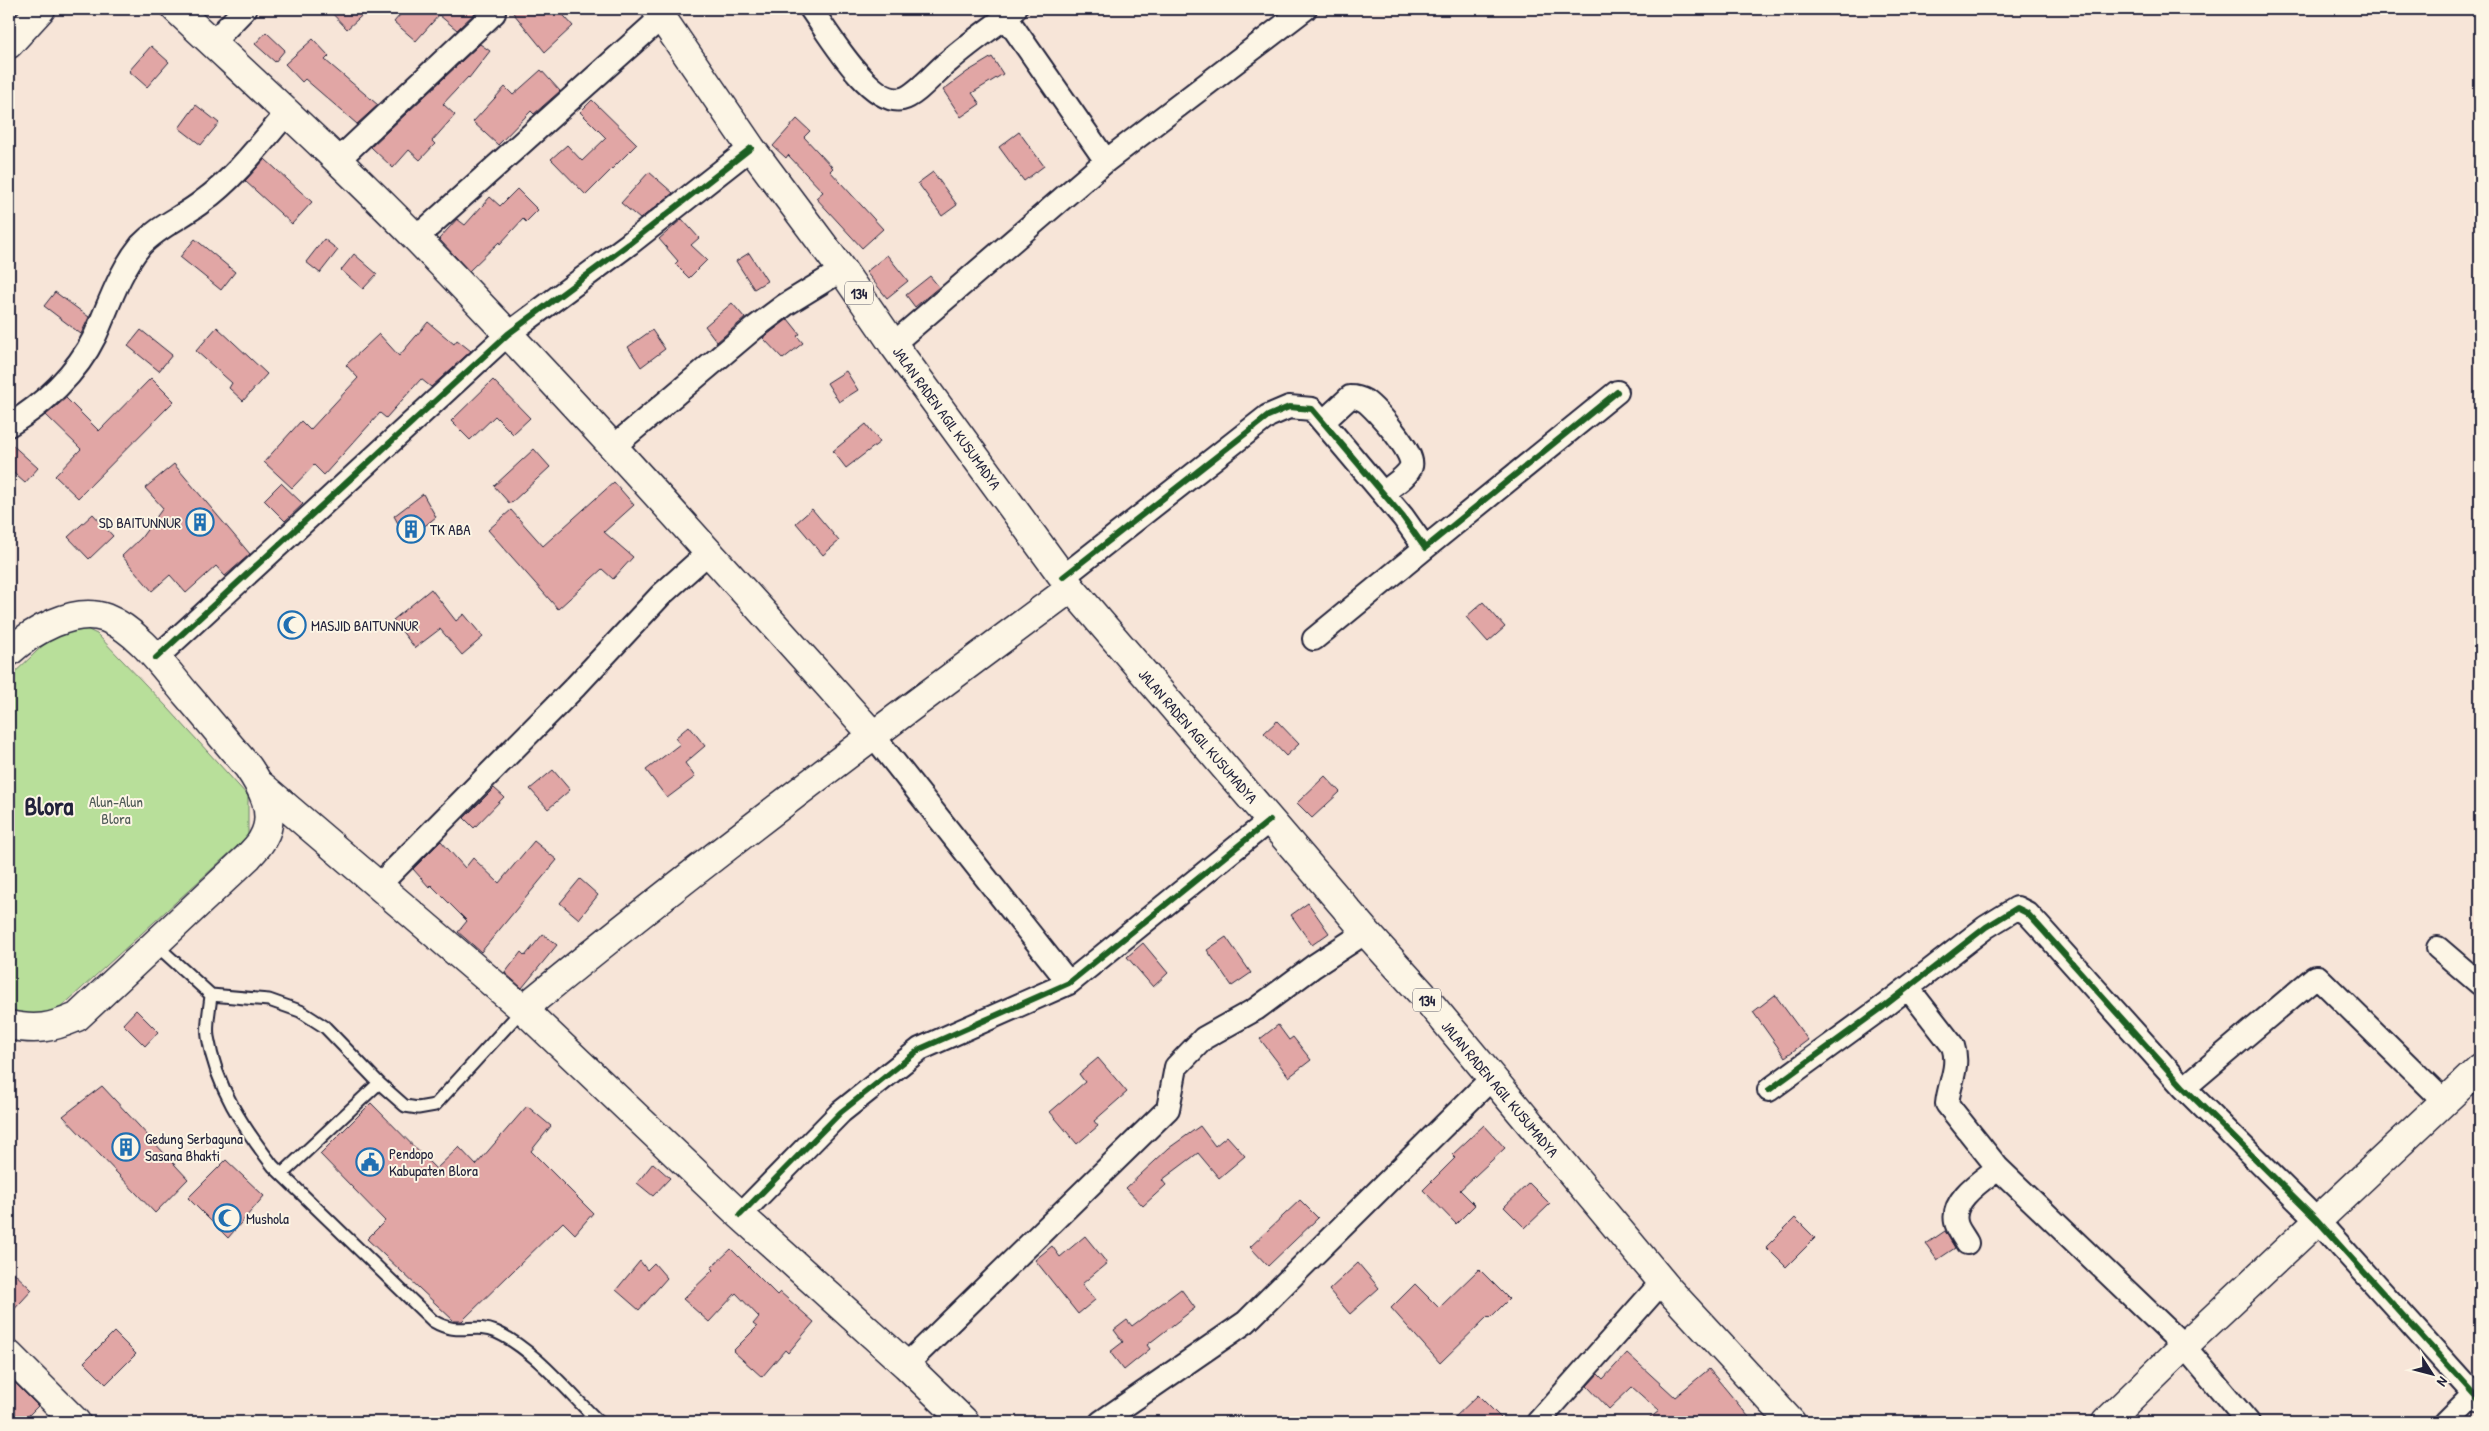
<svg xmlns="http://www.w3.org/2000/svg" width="2489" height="1431" viewBox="0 0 2489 1431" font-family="'Patrick Hand',sans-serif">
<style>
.green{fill:#b8df9a;stroke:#6d806a}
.building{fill:#e1a6a5;stroke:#22223b}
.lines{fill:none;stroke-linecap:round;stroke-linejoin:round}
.service-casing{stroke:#22223b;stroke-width:15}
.minor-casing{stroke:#22223b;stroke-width:26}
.secondary-casing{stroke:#22223b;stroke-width:31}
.primary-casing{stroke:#22223b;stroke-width:31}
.service{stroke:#fcf5e5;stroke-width:11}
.minor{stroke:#fcf5e5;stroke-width:22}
.secondary{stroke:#fcf5e5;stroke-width:28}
.primary{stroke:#fcf5e5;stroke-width:28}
.cycleway-casing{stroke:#fcf5e5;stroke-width:9}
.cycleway{stroke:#1b5e20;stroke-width:6}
.labels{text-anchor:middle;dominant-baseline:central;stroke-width:4;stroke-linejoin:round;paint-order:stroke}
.shield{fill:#fcf5e5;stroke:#63616e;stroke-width:1}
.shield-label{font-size:14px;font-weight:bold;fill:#22223b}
.street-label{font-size:15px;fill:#22223b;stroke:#fcf5e5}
.poi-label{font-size:15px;fill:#22223b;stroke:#fcf5e5;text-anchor:start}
.park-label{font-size:15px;fill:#4f5b58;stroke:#fcf5e5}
.town-label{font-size:25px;font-weight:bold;fill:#22223b;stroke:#fcf5e5}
</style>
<rect width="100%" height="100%" fill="#f7e5d8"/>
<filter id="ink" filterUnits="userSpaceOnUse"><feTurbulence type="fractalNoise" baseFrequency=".02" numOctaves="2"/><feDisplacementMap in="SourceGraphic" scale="10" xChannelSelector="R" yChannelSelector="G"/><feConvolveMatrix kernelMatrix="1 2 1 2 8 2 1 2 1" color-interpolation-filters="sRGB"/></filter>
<g filter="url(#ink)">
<path class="green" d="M80,626L97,634L168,708L248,796V836L58,1010L31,1016L9,1010V678L60,629Z"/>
<path class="building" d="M328,9H369L347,29Z
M405,9H479L457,30L439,15L416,41L394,22Z
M510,9H558L573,26L545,52Z
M266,32L285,50L275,62L255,44Z
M313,39L329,56L325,60L378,105L357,124L305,79L302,82L285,64Z
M480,44L490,51L469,78L468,77L443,104L455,115L432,141L435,144L420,160L409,150L393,168L371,147Z
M151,46L169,62L147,87L129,71Z
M992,57L1003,74L972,93L980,104L961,117L943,90L967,72Z
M541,70L560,91L534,114L531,111L498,145L473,122L505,87L513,95Z
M592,100L637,144L586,195L551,159L567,145L582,161L606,138L580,112Z
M196,105L219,123L201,145L179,128Z
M797,119L810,131L804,137L833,168L830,171L883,229L862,248L816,198L823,192L788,155L786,158L773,146Z
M1019,132L1044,166L1024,181L999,147Z
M265,159L312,202L292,224L245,181Z
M649,172L673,193L640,219L621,203Z
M933,172L957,205L942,216L918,183Z
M517,189L538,210L526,222L523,219L500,244L499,242L469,271L439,239L457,219L465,225L490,197L500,206Z
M682,219L699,238L691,245L707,260L689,278L675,264L678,261L659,239Z
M195,239L235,272L221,290L180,257Z
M324,239L338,250L320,273L306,262Z
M749,253L767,281L754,289L736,261Z
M354,254L377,274L363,289L341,270Z
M887,255L908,281L887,298L866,272Z
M930,276L939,287L915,307L906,295Z
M55,292L89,317L81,334L44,306Z
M732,303L745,318L717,342L705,326Z
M788,319L800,334L797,336L803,343L783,359L763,338Z
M428,322L454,344L457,340L471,351L431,387L421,379L386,418L380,413L324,475L314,465L292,488L264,462L301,421L310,430L358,378L346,365L379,334L399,356Z
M217,327L267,374L243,401L229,388L232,383L196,351Z
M141,330L172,355L159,371L128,346Z
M652,330L665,349L641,367L628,347Z
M846,371L858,390L839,402L827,383Z
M151,378L174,401L78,498L55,476L81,449L46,415L66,398L99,431Z
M493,380L530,418L513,434L495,416L470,440L451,421Z
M866,424L880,442L846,468L833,451Z
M9,442L38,468L25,483L9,469Z
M534,449L550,467L510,504L494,486Z
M174,464L250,554L225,576L216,566L186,593L170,575L152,591L122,556L141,538L163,508L145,488Z
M614,482L634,505L604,532L633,557L613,579L602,569L558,609L488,530L511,510L543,546Z
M281,483L303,504L285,521L264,500Z
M423,494L436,517L407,540L394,516Z
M812,509L839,541L823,555L796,523Z
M93,514L113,536L89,559L68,537Z
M431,589L456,621L464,614L483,637L462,655L440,629L415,648L393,620Z
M1483,602L1505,627L1488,642L1466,617Z
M1277,721L1299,744L1286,756L1264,733Z
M689,726L705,746L685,763L695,777L667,798L646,770L680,744L675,738Z
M553,770L570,790L548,809L530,789Z
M1325,776L1340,792L1312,818L1297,803Z
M494,788L504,797L474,828L464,818Z
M441,841L465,868L473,858L499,883L534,841L557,860L481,952L458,932L467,921L431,885L429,887L413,869Z
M580,879L598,895L579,919L560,903Z
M1308,903L1329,933L1312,945L1291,915Z
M543,934L557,945L522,988L505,973L521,952L525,956Z
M1226,937L1251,973L1232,986L1207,950Z
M1143,943L1168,973L1153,987L1127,957Z
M1775,995L1808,1040L1785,1057L1753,1012Z
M136,1010L158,1032L145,1046L123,1024Z
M1278,1025L1289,1040L1293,1037L1311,1060L1289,1077L1260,1039Z
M1098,1058L1127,1092L1094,1121L1098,1126L1077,1144L1050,1112L1085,1082L1079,1074Z
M102,1086L188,1179L155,1213L63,1116Z
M371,1103L436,1169L459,1147L476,1165L527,1106L551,1126L531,1151L593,1213L575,1234L563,1222L462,1321H454L367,1239L385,1221L320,1154Z
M1484,1125L1505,1148L1460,1190L1475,1205L1456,1224L1423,1190L1455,1158L1452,1155Z
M1200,1126L1215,1146L1227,1136L1245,1156L1219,1178L1198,1153L1162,1180L1166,1185L1143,1206L1126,1188L1169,1148Z
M226,1160L264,1196L228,1238L188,1198Z
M653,1163L670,1178L653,1196L637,1183Z
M1529,1183L1550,1204L1525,1228L1504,1207Z
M1300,1200L1318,1218L1268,1266L1250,1247Z
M1795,1218L1815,1238L1786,1267L1766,1247Z
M1945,1231L1955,1248L1937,1260L1926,1244Z
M1085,1236L1107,1263L1082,1284L1095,1300L1078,1314L1035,1260L1052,1246L1060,1257Z
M731,1249L777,1295L780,1292L814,1322L788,1353L785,1350L762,1377L733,1351L757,1327L753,1324L759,1317L736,1293L709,1322L683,1299L713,1270L711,1268Z
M640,1261L647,1270L654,1263L667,1278L639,1310L616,1290Z
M1358,1263L1379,1288L1350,1314L1329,1290Z
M9,1268L32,1290L9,1315Z
M1479,1269L1509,1299L1490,1318L1488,1316L1440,1363L1391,1308L1415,1284L1439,1308Z
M1181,1289L1195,1308L1147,1345L1150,1349L1124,1370L1110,1352L1123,1342L1114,1330L1127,1320L1132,1326Z
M114,1332L136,1354L106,1384L84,1362Z
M1627,1353L1675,1397L1709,1369L1753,1422H1645L1659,1411L1632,1387L1609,1409L1587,1386L1598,1374L1603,1379Z
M9,1377L38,1406L22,1422H14L9,1417Z
M1478,1395L1505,1422H1450Z"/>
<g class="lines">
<g class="service-casing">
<path id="service" d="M155,944L211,995L269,1000L300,1011L325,1027L379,1083L405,1106L418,1108L435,1105L523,1009
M211,995C210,1008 206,1024 208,1037C216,1087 243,1127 273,1166L433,1321C460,1337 473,1322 496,1332C533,1348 570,1394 599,1422
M282,1174L379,1083"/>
</g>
<g class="minor-casing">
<path id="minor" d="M811,9C827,31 870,106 902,99C916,96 937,70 949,61C967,45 987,31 1006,17
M1015,9L1006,17L1106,161
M212,43L245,9
M337,161L494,13
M416,238L662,17
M893,344L1106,161L1305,9
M1323,422L1350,397C1356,397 1360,398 1365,401C1376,409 1416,454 1411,466C1408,477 1391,486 1383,493
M9,425C43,405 77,373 95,336C109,305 119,272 141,245C159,226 183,217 203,201C236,177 260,144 287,113
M613,447L753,329L785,305L842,270
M1063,577L1268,416L1289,407L1312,409L1403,517L1425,548L1617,392
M1314,639L1425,548
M156,658L508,334L629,244L751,148
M873,735L1069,983
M379,885L575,687L661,595L709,552
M2438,948L2480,984
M1908,988L1953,1046C1960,1067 1949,1083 1947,1104L1998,1168L2184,1346L2248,1422
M2184,1088L2315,977H2318L2445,1102
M1769,1090L1883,1007L1986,927L2017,908L2027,913L2039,926L2184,1088L2317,1220L2480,1401
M740,1215L841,1112L920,1049L1069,983L1270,820
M1967,1243C1964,1237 1957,1229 1956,1222C1951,1199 1983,1180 1998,1168
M906,1365L1168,1109L1176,1067L1204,1038L1256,1009L1314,966L1366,932
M1101,1422L1246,1322L1491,1079
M1538,1422L1662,1282
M2446,1422L2474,1394"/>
</g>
<g class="secondary-casing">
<path id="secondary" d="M176,9C257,85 340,160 417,239C574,400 723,568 873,735
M262,786L523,1009C701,863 886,725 1071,588
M523,1009L740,1215L906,1365L965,1422
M9,1355L76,1422
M2106,1422L2184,1346L2480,1068"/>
</g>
<g class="primary-casing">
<path id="primary" d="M656,9L751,148L842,270L893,344L1071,588L1366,932L1423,995L1669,1290L1791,1422
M9,44L41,9
M9,652C31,632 74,606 106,618C139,631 164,668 186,694C207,718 227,743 248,767C262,787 277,814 263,838C260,845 253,851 248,857L77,1017C51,1028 36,1031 9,1025"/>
</g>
<use href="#service" class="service"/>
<use href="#minor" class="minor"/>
<use href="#secondary" class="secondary"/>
<use href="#primary" class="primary"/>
<g class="cycleway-casing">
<path id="cycleway" d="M1063,577L1268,416L1289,407L1312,409L1403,517L1425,548L1617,392
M156,658L508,334L629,244L751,148
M1769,1090L1883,1007L1986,927L2017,908L2027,913L2039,926L2184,1088L2317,1220L2480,1401
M740,1215L841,1112L920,1049L1069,983L1270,820"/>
</g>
<use href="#cycleway" class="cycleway"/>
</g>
</g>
<defs>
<g id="building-ring" transform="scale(1.4375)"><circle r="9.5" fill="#fcf5e5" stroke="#1f6fb2" stroke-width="1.5"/><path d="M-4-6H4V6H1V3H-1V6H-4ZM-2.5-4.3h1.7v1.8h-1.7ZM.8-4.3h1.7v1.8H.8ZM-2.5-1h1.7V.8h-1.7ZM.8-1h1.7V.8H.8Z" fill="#1f6fb2"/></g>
<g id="mosque-ring" transform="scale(1.4375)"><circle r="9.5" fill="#fcf5e5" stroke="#1f6fb2" stroke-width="1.5"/><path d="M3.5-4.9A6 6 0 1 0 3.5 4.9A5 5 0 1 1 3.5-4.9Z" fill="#1f6fb2"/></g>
<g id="civic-ring" transform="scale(1.4375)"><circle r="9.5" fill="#fcf5e5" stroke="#1f6fb2" stroke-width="1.5"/><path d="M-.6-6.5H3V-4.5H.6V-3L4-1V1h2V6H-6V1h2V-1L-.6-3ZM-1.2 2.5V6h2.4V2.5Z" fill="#1f6fb2"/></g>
</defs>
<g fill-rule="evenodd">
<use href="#building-ring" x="200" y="522"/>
<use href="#building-ring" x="411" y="529"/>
<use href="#mosque-ring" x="292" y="625"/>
<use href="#building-ring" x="126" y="1147"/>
<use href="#civic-ring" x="370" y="1162"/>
<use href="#mosque-ring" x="227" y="1218"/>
</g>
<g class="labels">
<g class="shield">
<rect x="845" y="281.5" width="28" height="23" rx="4"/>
<rect x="1413" y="988.5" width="28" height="23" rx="4"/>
</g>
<g class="shield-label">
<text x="859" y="293">134</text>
<text x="1427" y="1000">134</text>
</g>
<g class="street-label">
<text transform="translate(947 418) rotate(54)">JALAN RADEN AGIL KUSUMADYA</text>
<text transform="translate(1198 736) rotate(49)">JALAN RADEN AGIL KUSUMADYA</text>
<text transform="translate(1500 1089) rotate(50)">JALAN RADEN AGIL KUSUMADYA</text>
</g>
<g class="poi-label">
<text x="181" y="522" text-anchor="end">SD BAITUNNUR</text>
<text x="430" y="529">TK ABA</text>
<text x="311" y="625">MASJID BAITUNNUR</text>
<text x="145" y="1138">Gedung Serbaguna<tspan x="145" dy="17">Sasana Bhakti</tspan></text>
<text x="389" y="1153">Pendopo<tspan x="389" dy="17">Kabupaten Blora</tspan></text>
<text x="246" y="1218">Mushola</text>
</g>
<g class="park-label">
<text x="116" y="801">Alun-Alun<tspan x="116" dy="17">Blora</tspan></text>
</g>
<g class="town-label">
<text x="49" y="806">Blora</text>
</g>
</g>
<rect width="2489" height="1431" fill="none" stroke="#fcf5e5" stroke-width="30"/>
<rect x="15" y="15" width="2459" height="1401" fill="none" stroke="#22223b" stroke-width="2" filter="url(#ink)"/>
<g transform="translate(2432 1374) rotate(126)" stroke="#fcf5e5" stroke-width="4" paint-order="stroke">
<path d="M0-4L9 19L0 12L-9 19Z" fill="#22223b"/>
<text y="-8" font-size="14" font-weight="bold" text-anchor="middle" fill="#22223b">N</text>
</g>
</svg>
